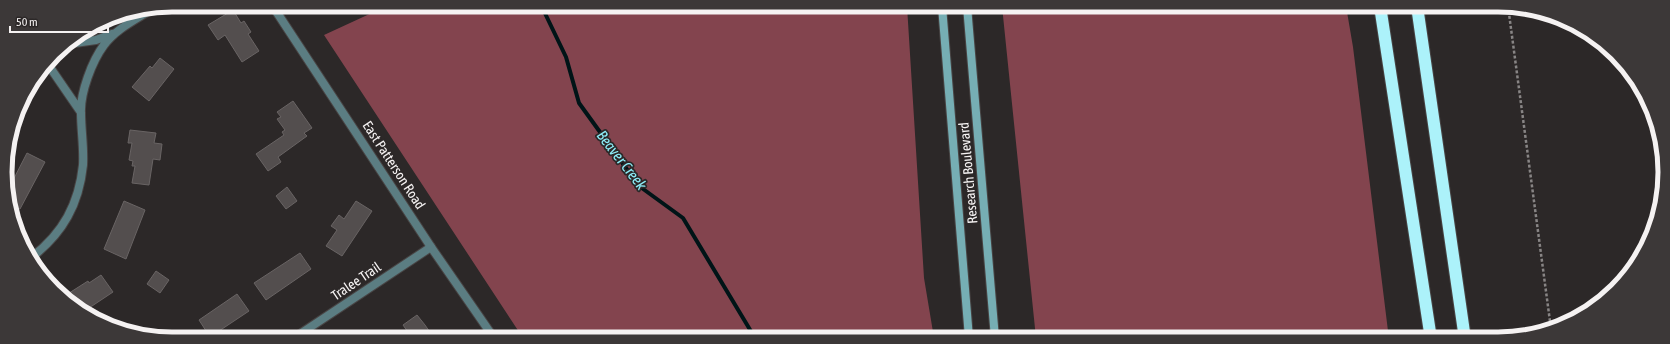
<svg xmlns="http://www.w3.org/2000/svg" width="1670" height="344" viewBox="0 0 1670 344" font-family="'Asap Condensed',sans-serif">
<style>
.forest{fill:#83444e}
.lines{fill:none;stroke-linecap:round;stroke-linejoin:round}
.stream{stroke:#001417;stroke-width:4}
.building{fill:#534e4e;stroke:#696464}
.minor-casing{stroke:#484444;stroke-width:10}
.tertiary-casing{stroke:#484444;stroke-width:10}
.secondary-casing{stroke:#484444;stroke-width:10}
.motorway-casing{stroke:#484444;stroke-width:14}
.path{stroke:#888585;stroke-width:2.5;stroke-dasharray:3 2;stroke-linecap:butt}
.minor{stroke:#5b7d82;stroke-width:8}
.tertiary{stroke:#5b7d82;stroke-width:8}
.secondary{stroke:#76aeb4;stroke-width:8}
.motorway{stroke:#acf2fa;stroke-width:12}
.labels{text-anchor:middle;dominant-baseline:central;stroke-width:3.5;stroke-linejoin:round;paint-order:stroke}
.street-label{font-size:14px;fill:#f5f2f2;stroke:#2c2828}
.water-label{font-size:15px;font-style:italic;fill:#8ef0fb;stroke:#2c2828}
.rim{fill:none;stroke:#f5f2f2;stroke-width:5}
</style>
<rect width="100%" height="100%" fill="#2c2828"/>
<path class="forest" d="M389,5L907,6L924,278L934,338H523L324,35Z
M1002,6H1346L1353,47L1389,339L1036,338Z"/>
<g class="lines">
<path class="stream" d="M541,5L566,57L579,103L639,186L683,218L755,338"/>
</g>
<path class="building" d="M233,10L241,23L244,21L251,32L248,34L259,51L242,62L225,35L218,40L208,25Z
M160,58L174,69L149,101L132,87L150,66L152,68Z
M293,101L312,128L304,133L307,136L278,157L281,162L268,171L256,154L284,135L282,132L285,130L277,119L281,117L277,112Z
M130,130L156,133L154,143L162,144L160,160L153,159L149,185L132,183L135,166H132L133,161L129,160L132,143H128Z
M27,153L45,162L20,209L11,205L9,188Z
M287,187L297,201L286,209L276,196Z
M124,201L145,210L126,259L104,249Z
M356,201L372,211L342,256L326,246L337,230L331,226L339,215L344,219Z
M300,253L311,269L266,300L254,283Z
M156,271L169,280L160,293L147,284Z
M101,275L113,292L83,312L72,303L66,295L88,281L89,283Z
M237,294L249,311L210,337L199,320Z
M417,315L425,325L434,338H412L403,325Z"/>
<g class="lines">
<g class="minor-casing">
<path id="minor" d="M68,44L96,40L112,34
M47,63L80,111
M32,257C63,233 79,204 83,165C84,147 81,130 81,113C80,93 92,61 104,45C116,29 135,20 152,9
M294,338L431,247"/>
</g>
<g class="tertiary-casing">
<path id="tertiary" d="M272,5L431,247L494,338"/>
</g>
<g class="secondary-casing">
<path id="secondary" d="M942,6L969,338
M967,6L995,338"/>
</g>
<g class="motorway-casing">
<path id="motorway" d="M1380,6L1431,339
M1417,6L1465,339"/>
</g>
<path class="path" d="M1508,6L1551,329"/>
<use href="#minor" class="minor"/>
<use href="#tertiary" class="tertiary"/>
<use href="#secondary" class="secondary"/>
<use href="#motorway" class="motorway"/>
</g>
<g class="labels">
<g class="street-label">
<text transform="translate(394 165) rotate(57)">East Patterson Road</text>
<text transform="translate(968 173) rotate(-95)">Research Boulevard</text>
<text transform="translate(356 281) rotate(-34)">Tralee Trail</text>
</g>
<g class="water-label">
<text transform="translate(622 160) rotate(52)">Beaver Creek</text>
</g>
</g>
<path d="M0 0H1670V344H0ZM172 12H1498A160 160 0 0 1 1658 172V172A160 160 0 0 1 1498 332H172A160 160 0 0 1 12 172V172A160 160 0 0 1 172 12Z" fill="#3c3838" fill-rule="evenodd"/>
<path class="rim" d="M172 12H1498A160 160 0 0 1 1658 172V172A160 160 0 0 1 1498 332H172A160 160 0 0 1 12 172V172A160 160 0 0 1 172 12Z"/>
<path d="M10 26v6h98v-6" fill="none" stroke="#f5f2f2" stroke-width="2"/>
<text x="16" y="26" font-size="12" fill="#f5f2f2" stroke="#2c2828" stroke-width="3" paint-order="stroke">50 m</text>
</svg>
